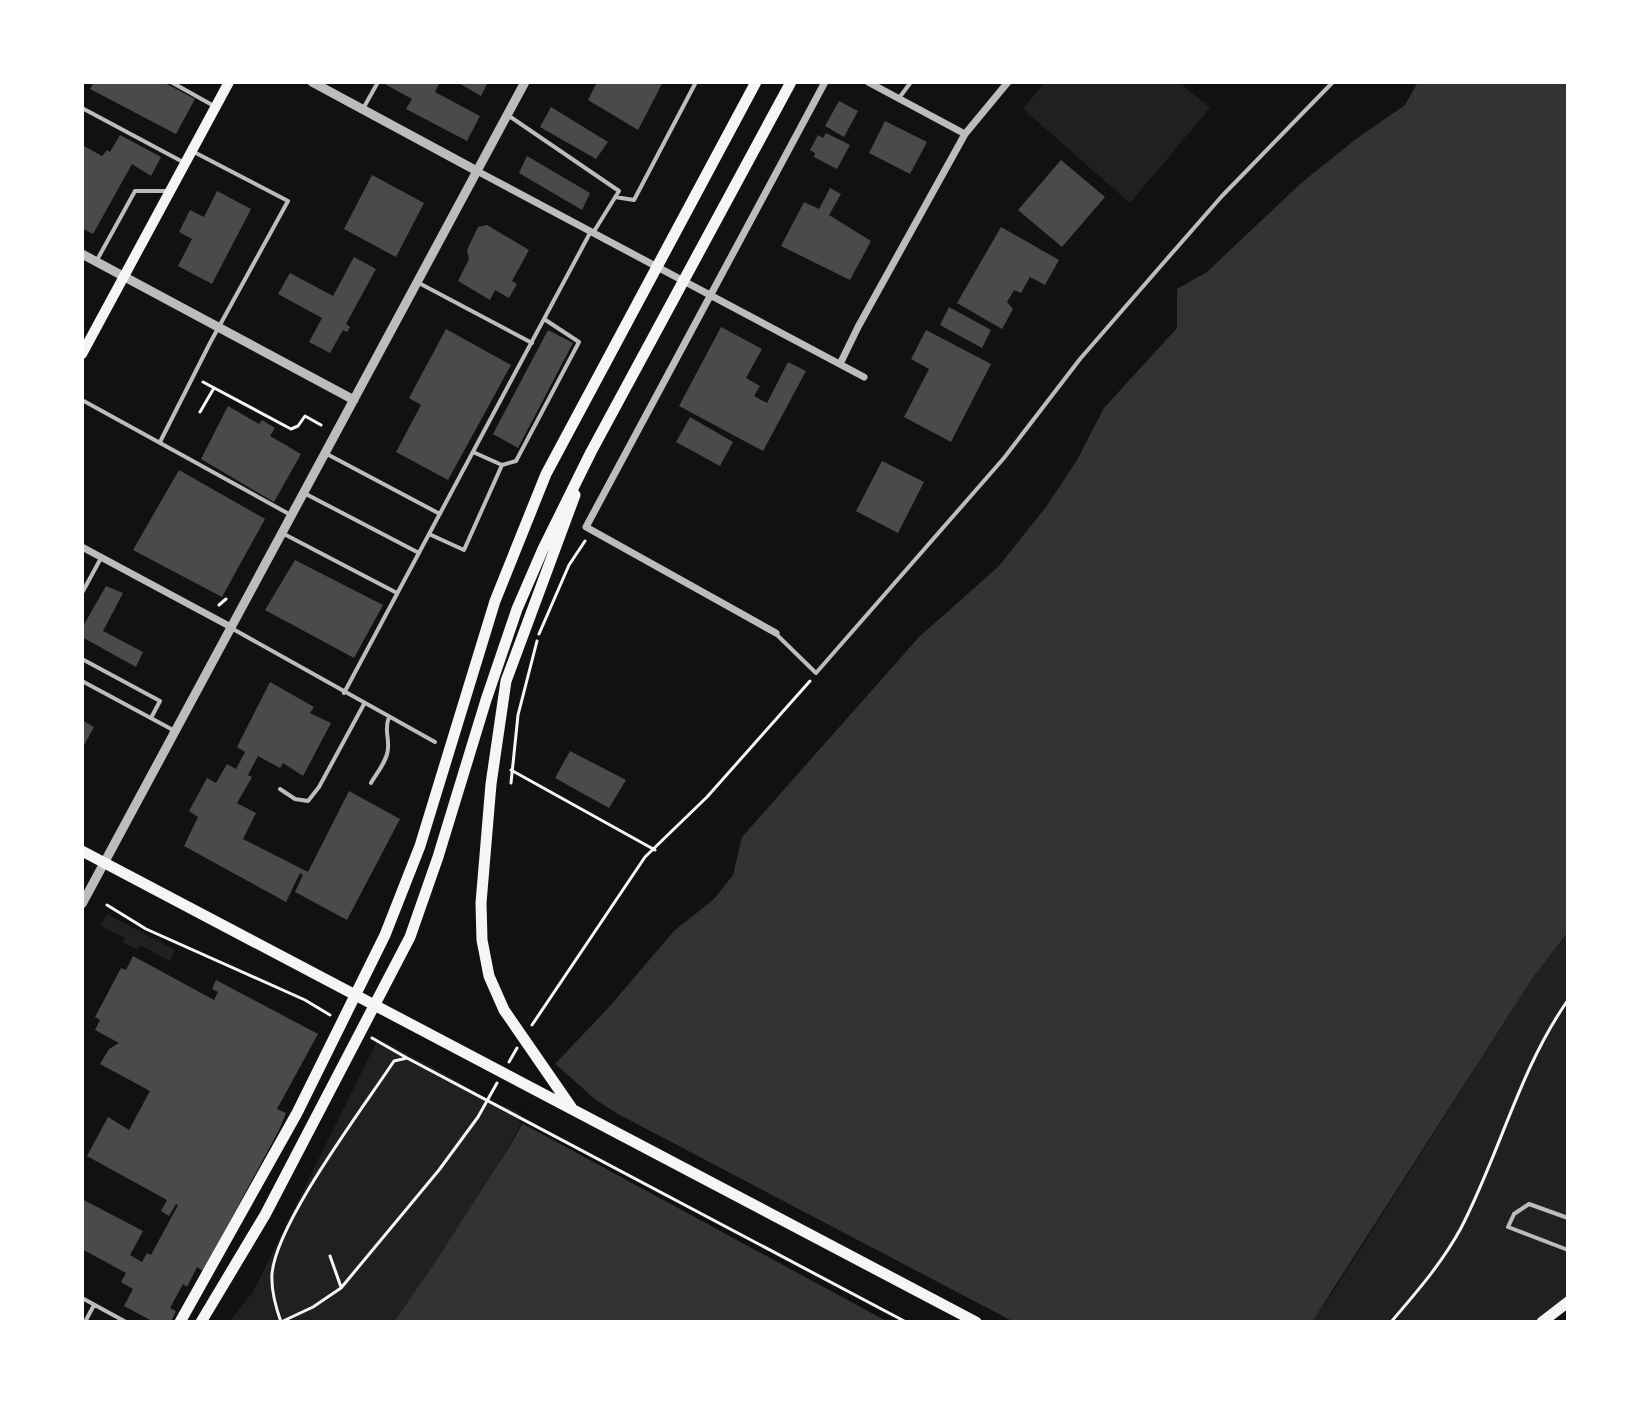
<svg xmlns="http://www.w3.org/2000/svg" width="1650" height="1404" viewBox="0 0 1650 1404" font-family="Rubik,sans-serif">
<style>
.green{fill:#202020}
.water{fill:#333}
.pier{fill:#111}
.building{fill:#4a4a4a}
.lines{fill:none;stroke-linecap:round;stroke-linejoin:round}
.path{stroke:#f5f5f5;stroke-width:3}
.service{stroke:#bcbcbc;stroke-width:4}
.minor{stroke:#bcbcbc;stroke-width:7}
.tertiary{stroke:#bcbcbc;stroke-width:9}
.secondary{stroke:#f5f5f5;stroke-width:10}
.primary{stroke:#f5f5f5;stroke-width:11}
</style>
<rect width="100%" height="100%" fill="#111"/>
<path class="green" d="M1045,82H1179L1210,108L1130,203L1023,109Z
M107,914L175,950L170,961L140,945L137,950L123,942L125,938L101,926Z
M1568,933V1308L1549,1322H1311L1333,1292L1532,979Z
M378,1039L436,1069L500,1107H507L525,1116C490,1186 439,1258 394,1322H229L253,1292Z"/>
<path class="water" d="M1418,82H1568V932L1532,979L1312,1322H394L436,1261L510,1146L556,1063L610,1006L674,931L714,899L733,875L742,837L919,637L998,567L1046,507L1077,460L1104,408L1177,328V289L1207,272L1300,184L1356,139L1405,105Z"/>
<path class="pier" d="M552,1061L596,1100L618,1114L1014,1322H888L518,1121Z"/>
<path class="building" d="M94,82H163L195,99L176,134L90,89Z
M381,82H435L439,84L435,92L480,116L467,141L406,109L412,99Z
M457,82H488L481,96Z
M597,82H663L638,130L588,100Z
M839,101L858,111L844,137L825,126Z
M551,107L608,142L596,159L540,127Z
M885,121L927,142L910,174L869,153Z
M826,133L850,145L837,169L814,157L815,153L810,150L818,135L823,138Z
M120,135L161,157L151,176L132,164L93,234L82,228V145L102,156L107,150L110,152Z
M527,156L590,193L582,210L519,173Z
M1061,160L1105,197L1062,247L1018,210Z
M372,175L424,203L396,257L344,229Z
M830,188L841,194L829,215L871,241L850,280L781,246L804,202L819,209Z
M217,191L251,209L212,284L178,266L192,239L179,232L190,210L204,217Z
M487,225L529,250L512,281L517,284L509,298L495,290L490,300L458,281L469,259L467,250L478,227Z
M1001,227L1059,260L1045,285L1030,277L1021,293L1014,290L1007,302L1013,309L1002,329L957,303Z
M354,257L376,269L346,324L350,327L347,332L343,330L330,353L309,342L322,318L278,294L290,273L333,296Z
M949,307L991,330L982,348L940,325Z
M721,327L762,349L746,378L760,386L754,396L767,403L788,362L806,371L763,451L679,406Z
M446,329L511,365L448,480L396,452L421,405L409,398Z
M548,330L573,343L518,448L493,434Z
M926,330L991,364L951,442L904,417L929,369L911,359Z
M228,406L259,424L262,420L275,428L270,436L301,454L274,502L201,459Z
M690,417L733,442L720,466L676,442Z
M882,461L924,482L898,533L856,511Z
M179,470L265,519L222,597L133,550Z
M295,560L383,605L354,658L265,610Z
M106,586L123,593L103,631L143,652L136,667L82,637V628Z
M270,682L314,707L310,713L331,723L303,776L283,763L280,768L258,756L248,775L252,777L237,803L256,813L243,839L308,872L349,791L400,819L347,920L295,892L303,875L300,873L286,902L184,846L198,817L189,811L207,778L216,783L227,764L236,769L245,752L237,747Z
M82,720L94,727L82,749Z
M570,751L626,780L609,808L555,778Z
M133,956L214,1000L218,992L212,989L216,980L318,1034L277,1109L286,1113L279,1130L203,1271L197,1267L187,1287L183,1284L170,1308L176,1311L171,1322H154L124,1306L133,1289L121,1282L126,1273L82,1249V1199L143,1231L130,1255L142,1262L147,1253L151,1255L178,1205L176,1204L169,1216L161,1211L167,1200L87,1156L108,1117L129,1130L150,1091L100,1064L109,1049L119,1043L95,1030L100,1020L95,1017L121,968L126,970Z"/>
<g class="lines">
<path class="path" d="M203,382L291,429L298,426L305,416L321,425
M200,412L214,388
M219,605L226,599
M539,634L569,565L585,541
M511,770L655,850
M511,783L518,715L537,641
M107,905L146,929L305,1000L330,1015
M532,1025L645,857L707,797L810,681
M372,1038L407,1058
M509,1062L517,1048
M330,1256L341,1287
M281,1322C276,1308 271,1289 272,1274C276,1223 363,1108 394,1061L407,1058L906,1322
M281,1322L313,1307L341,1288L439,1170L478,1117L497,1083
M1391,1322C1416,1293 1442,1263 1461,1228C1500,1153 1519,1070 1568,1000"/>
<path class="service" d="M171,82L214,106
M899,98L911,82
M364,107L378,82
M82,108L183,162
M509,116L619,191L593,233
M615,197L634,200L696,82
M97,260L135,191H168
M417,282L532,343
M82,400L289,514
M160,442L210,343L288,201L192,151
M325,453L440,514
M502,465L516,461L579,342L544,319
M304,493L419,553
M284,534L397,593
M429,534L464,550L502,465L473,452
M82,593L101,558
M233,629L435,742
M776,634L816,673L1004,458L1080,359L1159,268L1222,196L1333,82
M82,659L160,701L151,718
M82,681L173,730
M344,693L590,233
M371,783C376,774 388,760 388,748C389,736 384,729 389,717
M280,789L295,799L308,801L319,787L364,704
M1568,1218L1529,1204L1514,1214L1508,1227L1568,1250
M82,1298L126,1322
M85,1322L94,1305"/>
<path class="minor" d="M868,82L965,134
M477,171L864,377
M840,364L858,327L965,134L1008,82
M82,547L231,627
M776,633L586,527L825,82"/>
<path class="tertiary" d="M312,82L477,171
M82,254L354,400
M82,904L525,82"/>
<path class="secondary" d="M82,354L229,82"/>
<path class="primary" d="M82,851L976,1322
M571,1107L504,1010L489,976L482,940L481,903L491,784L506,681L575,495
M180,1322L297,1113L385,935L420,846L495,601L546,474L756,82
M201,1322L265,1215L410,937L438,857L486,700L517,609L543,549L591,452L791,82
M1542,1322L1568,1302"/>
</g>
<rect width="1650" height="1404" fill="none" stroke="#ffffff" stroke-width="168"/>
</svg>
